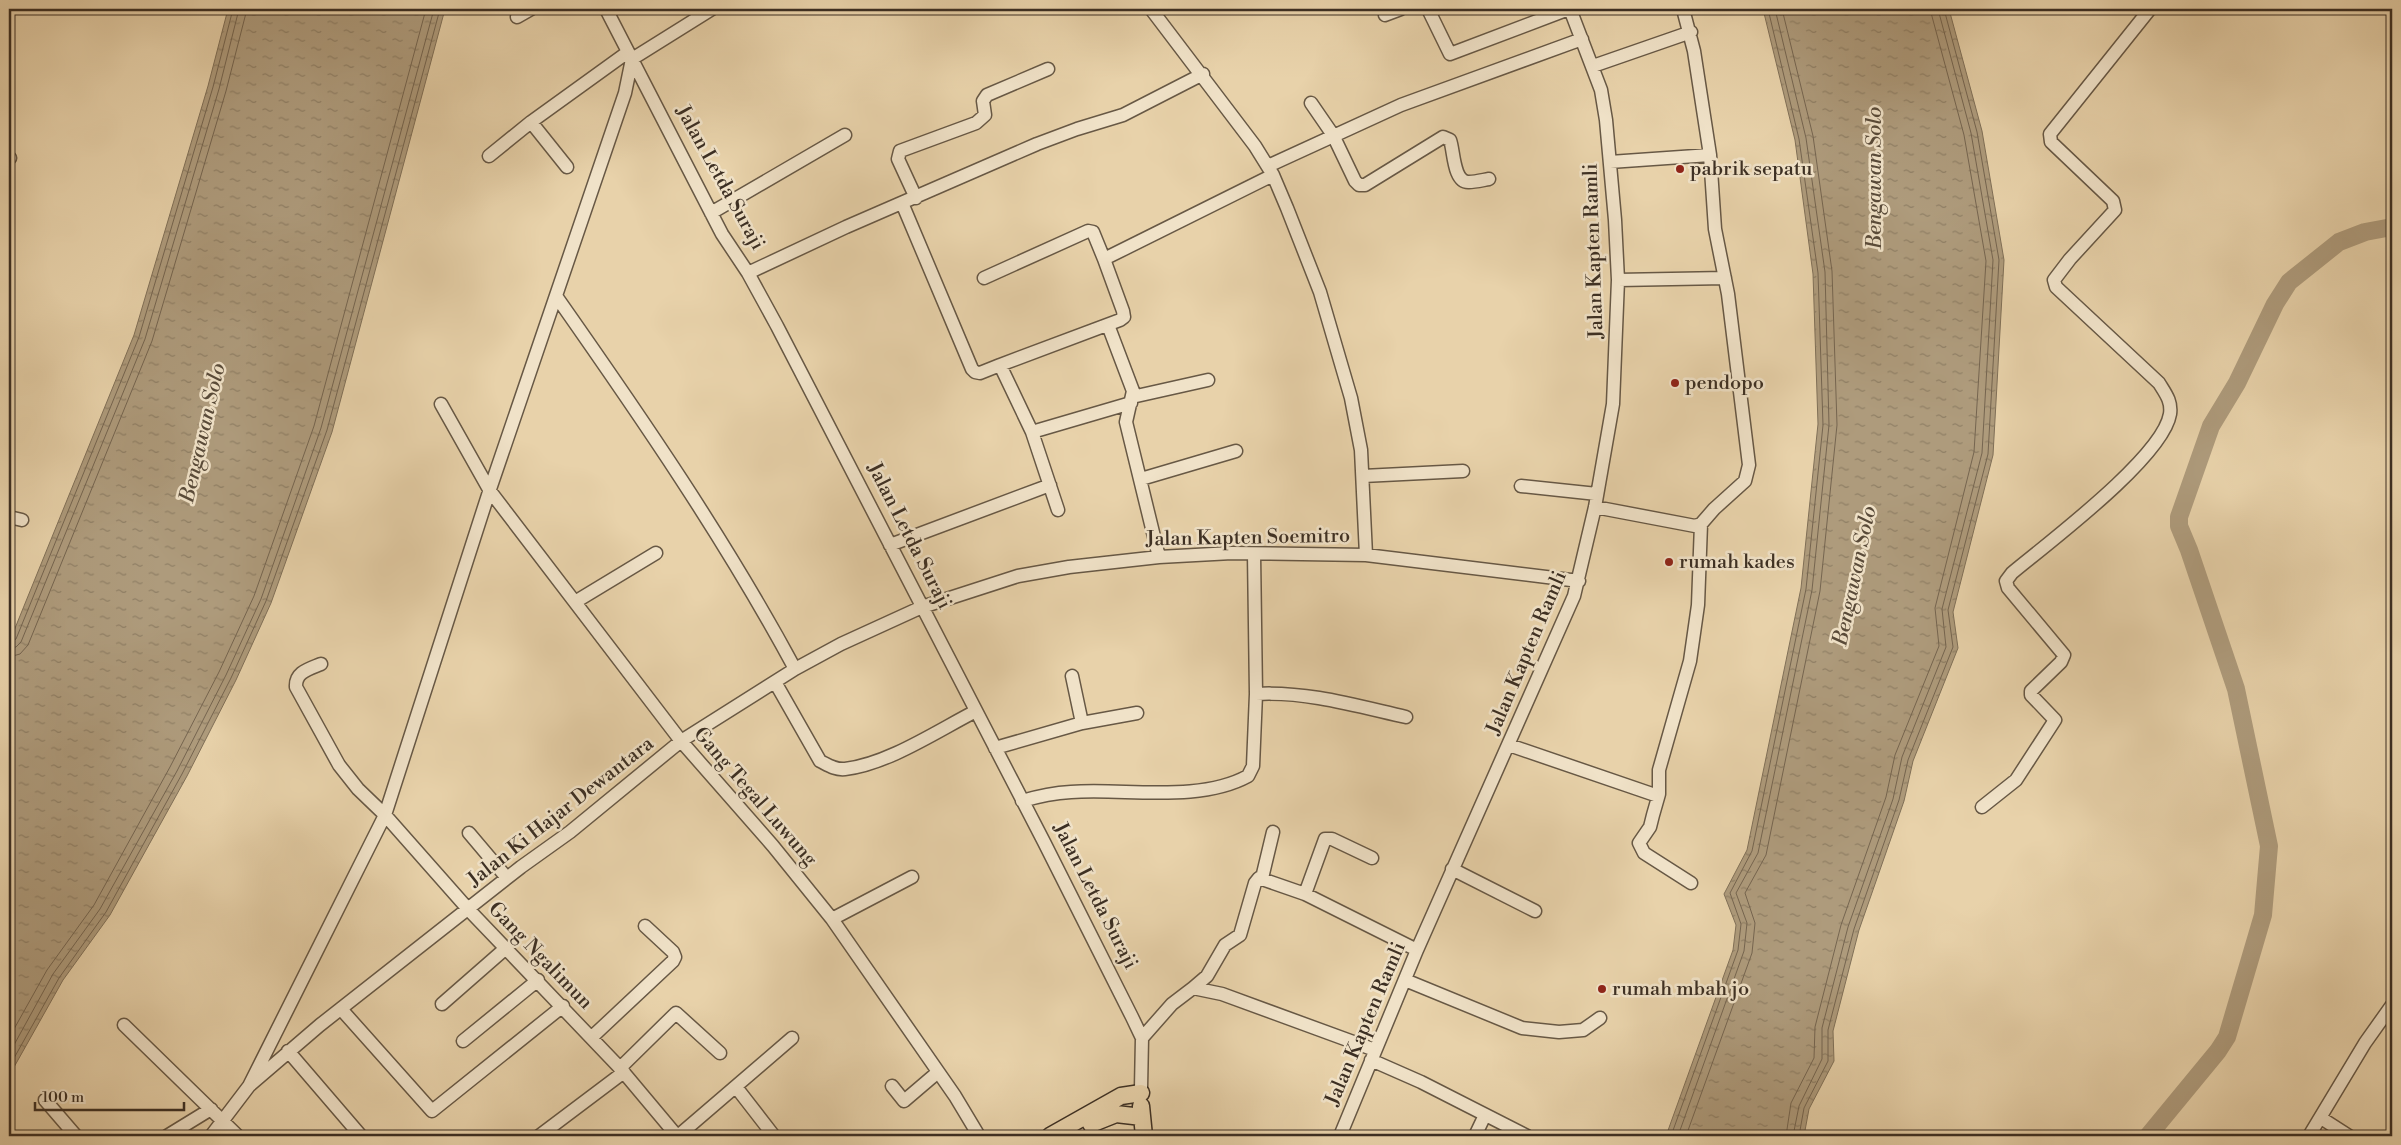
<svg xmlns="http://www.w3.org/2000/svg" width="2401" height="1145" viewBox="0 0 2401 1145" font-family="'Libre Bodoni',serif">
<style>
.water{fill:url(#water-ripples);stroke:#807058}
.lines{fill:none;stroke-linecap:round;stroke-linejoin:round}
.shore{stroke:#756550;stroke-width:1}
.river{stroke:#ae9b7c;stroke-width:18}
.minor-casing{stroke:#675845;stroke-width:15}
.major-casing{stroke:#3c2f23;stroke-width:19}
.minor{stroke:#f0e2c8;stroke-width:12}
.major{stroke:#e8d2aa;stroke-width:16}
.poi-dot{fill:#8f2418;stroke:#f0e2c8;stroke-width:2}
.labels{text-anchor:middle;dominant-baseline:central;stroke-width:5;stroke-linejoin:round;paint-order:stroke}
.poi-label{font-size:20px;fill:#3c2f23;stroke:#f0e2c8;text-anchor:start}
.street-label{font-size:20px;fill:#3c2f23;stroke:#f0e2c8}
.water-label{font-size:21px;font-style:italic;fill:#584a39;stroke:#f0e2c8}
</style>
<defs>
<pattern id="water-ripples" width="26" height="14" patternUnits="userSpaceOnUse" patternTransform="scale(1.25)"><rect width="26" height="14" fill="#ae9b7c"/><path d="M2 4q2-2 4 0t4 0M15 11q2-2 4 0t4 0" fill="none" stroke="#8f7f65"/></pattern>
</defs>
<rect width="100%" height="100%" fill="#e8d2aa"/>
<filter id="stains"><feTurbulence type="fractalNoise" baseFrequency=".004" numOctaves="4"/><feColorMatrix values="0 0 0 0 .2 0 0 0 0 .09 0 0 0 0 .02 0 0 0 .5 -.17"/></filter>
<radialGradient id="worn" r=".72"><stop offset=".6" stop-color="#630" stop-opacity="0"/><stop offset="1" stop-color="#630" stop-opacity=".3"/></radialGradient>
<path class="water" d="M228,9H445L332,432L271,603L236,680L187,776L110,915L63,980L9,1076V643L134,335L208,86Z
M1763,9H1949L1982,131L2004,260L1993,455L1953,612L1958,648L1913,761L1904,801L1859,930L1833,1031L1834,1061L1809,1109L1804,1136H1666L1733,950L1736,925L1724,894L1747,850L1801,588L1818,424L1813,274L1795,140Z"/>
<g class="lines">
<path class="shore" d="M9,643L16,639L139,337L213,87L233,9
M9,649L16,647L21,642L145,339L219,89L239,9
M9,657L20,654L28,645L152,341L226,91L247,9
M9,1038L47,970L94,905L170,767L219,672L254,596L314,426L426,9
M9,1054L53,974L100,909L177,771L226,675L261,599L321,428L434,9
M9,1067L59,978L106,912L182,774L231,678L266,601L327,430L440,9
M1671,1136L1738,950L1741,924L1730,893L1752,851L1806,589L1823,425L1818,273L1799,139L1768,9
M1678,1136L1744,951L1747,923L1736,893L1758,853L1812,590L1829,425L1825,272L1806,138L1775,9
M1686,1136L1752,953L1755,923L1745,893L1766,855L1820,591L1837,425L1832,271L1813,136L1782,9
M1786,1136L1791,1103L1814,1058L1815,1027L1841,925L1886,797L1895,755L1939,646L1935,608L1974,452L1986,261L1964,135L1930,9
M1793,1136L1799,1106L1822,1059V1028L1848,927L1893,799L1902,757L1946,647L1942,609L1982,453L1993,260L1971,133L1938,9
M1799,1136L1804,1108L1828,1061V1030L1854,929L1899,800L1908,760L1953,647L1948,610L1988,454L1999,260L1977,132L1944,9"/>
<path class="river" d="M2148,1136L2218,1051L2227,1037L2263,915L2269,846L2236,689L2189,550L2179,526V517L2211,426L2237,383L2275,304L2289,282L2339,242L2365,232L2392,227"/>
<g class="minor-casing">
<path id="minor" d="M606,9L722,234L748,273L777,326L1044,842L1132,1017L1142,1038L1141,1088
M1151,9L1255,146L1273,175L1287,208L1320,292L1351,398L1361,450L1366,555
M1428,9L1450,54L1569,9
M1385,15L1401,9
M517,17L531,9
M1593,66L1691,32
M1311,103L1333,135L1355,181L1359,185H1365L1443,137L1450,140C1454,150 1453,183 1469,182C1475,182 1483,180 1489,179
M531,122L567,167
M489,156L531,122L628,52
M9,158H10
M1610,162L1710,155
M1268,166L1401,105L1582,39
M916,198L898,159L900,151L976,123L985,115L983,101L987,95L1048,69
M902,203L972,369L975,372L980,373L1000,365L1032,432L1058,510
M711,213L845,135
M748,273L846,227L1037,144L1077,129L1123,115L1203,74
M984,278L1088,231L1093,232L1104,259
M1618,280L1725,278
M556,296C641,417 725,539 795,669
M1108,325L1133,391L1126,422L1159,557
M1000,365L1120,320L1124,317L1123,311L1104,259L1273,175
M1132,397L1208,380
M441,404L490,491L681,741L773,846L832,919L955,1096L979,1136
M1032,432L1131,403
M1363,476L1463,471
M1141,479L1236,451
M1521,486L1597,494
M1595,507L1695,526L1701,524L1714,509L1745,481L1749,465L1728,294L1715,229L1710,155L1694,51L1683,9
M9,517L22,520
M890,545L1050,485
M575,602L656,553
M321,664C309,669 295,672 296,687L339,765L358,789L385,815L468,909L620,1068L677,1136
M775,682L820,761C828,765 835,770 845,769C888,764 937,731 976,711
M1256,694C1307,691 1357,706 1406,717
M1082,723L1137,713
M1509,745L1658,796
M995,748L1082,723L1072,676
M1022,801C1039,796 1054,793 1071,792C1125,788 1199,803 1248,776L1253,766L1256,694L1254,554
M1982,807L2016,780L2055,720L2031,695V691L2061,662L2064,655L2008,588L2006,581L2012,573C2048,543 2163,457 2170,414C2172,401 2165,393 2159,383L2056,287L2054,280L2070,259L2115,210L2113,201L2051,142L2050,134L2150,9
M469,833L507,878
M1452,869L1535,911
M1262,878L1273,832
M1691,883L1644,853L1639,843L1650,827L1653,815L1659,794V770L1690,661L1698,605L1701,524
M1305,894L1325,839H1332L1372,858
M832,919L912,877
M1405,980L1522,1028L1559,1032L1583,1030L1600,1018
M1193,988L1207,976L1225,945L1240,935L1255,883L1259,878L1305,894L1417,950
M442,1004L506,948
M341,1009L432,1111L563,1006
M124,1025L238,1136
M592,1037L673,961L675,957L673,952L645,926
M1142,1038L1172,1004L1193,988L1222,994L1375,1050
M463,1041L538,980
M288,1051L361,1136
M1371,1060L1421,1082L1527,1136
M620,1068L676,1013L720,1053
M249,1086L320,1025L521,867L570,832L681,741L795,669L841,644L922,607L1018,576L1069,567L1159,557L1232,553L1366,555L1579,581
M892,1086L904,1101L938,1072
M736,1087L774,1136
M45,1100L76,1136
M2321,1118L2349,1136
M167,1136L211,1109
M211,1136L249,1086L385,815L488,495L625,93L632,59L712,9
M539,1136L624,1072
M678,1136L792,1038
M1340,1136L1417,950L1574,596L1595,507L1613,404L1618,280L1615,220L1606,120L1601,90L1570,9
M1475,1136L1485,1115
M2309,1136L2365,1043L2392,1005"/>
</g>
<g class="major-casing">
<path id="major" d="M1141,1106L1144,1136
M1091,1124L1116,1114L1142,1117
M1050,1136L1121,1096L1141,1093"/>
</g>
<use href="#minor" class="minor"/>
<use href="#major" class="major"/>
</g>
<g class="poi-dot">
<circle cx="1680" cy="169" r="5"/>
<circle cx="1675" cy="383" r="5"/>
<circle cx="1669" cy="562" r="5"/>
<circle cx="1602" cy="989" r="5"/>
</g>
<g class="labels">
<g class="poi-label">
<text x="1690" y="169">pabrik sepatu</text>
<text x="1685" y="383">pendopo</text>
<text x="1679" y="562">rumah kades</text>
<text x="1612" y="989">rumah mbah jo</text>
</g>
<g class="street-label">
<text transform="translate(720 178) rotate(61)">Jalan Letda Suraji</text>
<text transform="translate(1594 251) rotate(-92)">Jalan Kapten Ramli</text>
<text transform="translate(909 536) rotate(63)">Jalan Letda Suraji</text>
<text transform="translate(1248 538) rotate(-1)">Jalan Kapten Soemitro</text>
<text transform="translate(1527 653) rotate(-67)">Jalan Kapten Ramli</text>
<text transform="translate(755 797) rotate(49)">Gang Tegal Luwung</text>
<text transform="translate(561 812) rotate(-38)">Jalan Ki Hajar Dewantara</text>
<text transform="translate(1095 896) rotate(63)">Jalan Letda Suraji</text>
<text transform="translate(540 956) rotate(46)">Gang Ngalimun</text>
<text transform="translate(1366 1024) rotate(-67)">Jalan Kapten Ramli</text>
</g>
<g class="water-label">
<text transform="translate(1875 178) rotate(-90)">Bengawan Solo</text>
<text transform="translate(203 433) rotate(-77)">Bengawan Solo</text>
<text transform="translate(1855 576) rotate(-78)">Bengawan Solo</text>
</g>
</g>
<rect width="2401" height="1145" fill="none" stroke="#e8d2aa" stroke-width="30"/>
<rect x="10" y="10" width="2381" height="1125" fill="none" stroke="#3c2f23" stroke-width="2.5"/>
<rect x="15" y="15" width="2371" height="1115" fill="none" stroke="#3c2f23"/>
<path d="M35 1102v8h149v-8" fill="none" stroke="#3c2f23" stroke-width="2.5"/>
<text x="42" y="1102" font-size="15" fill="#3c2f23" stroke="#f0e2c8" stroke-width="4" paint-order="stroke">100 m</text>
<rect width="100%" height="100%" filter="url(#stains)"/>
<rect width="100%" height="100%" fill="url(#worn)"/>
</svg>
